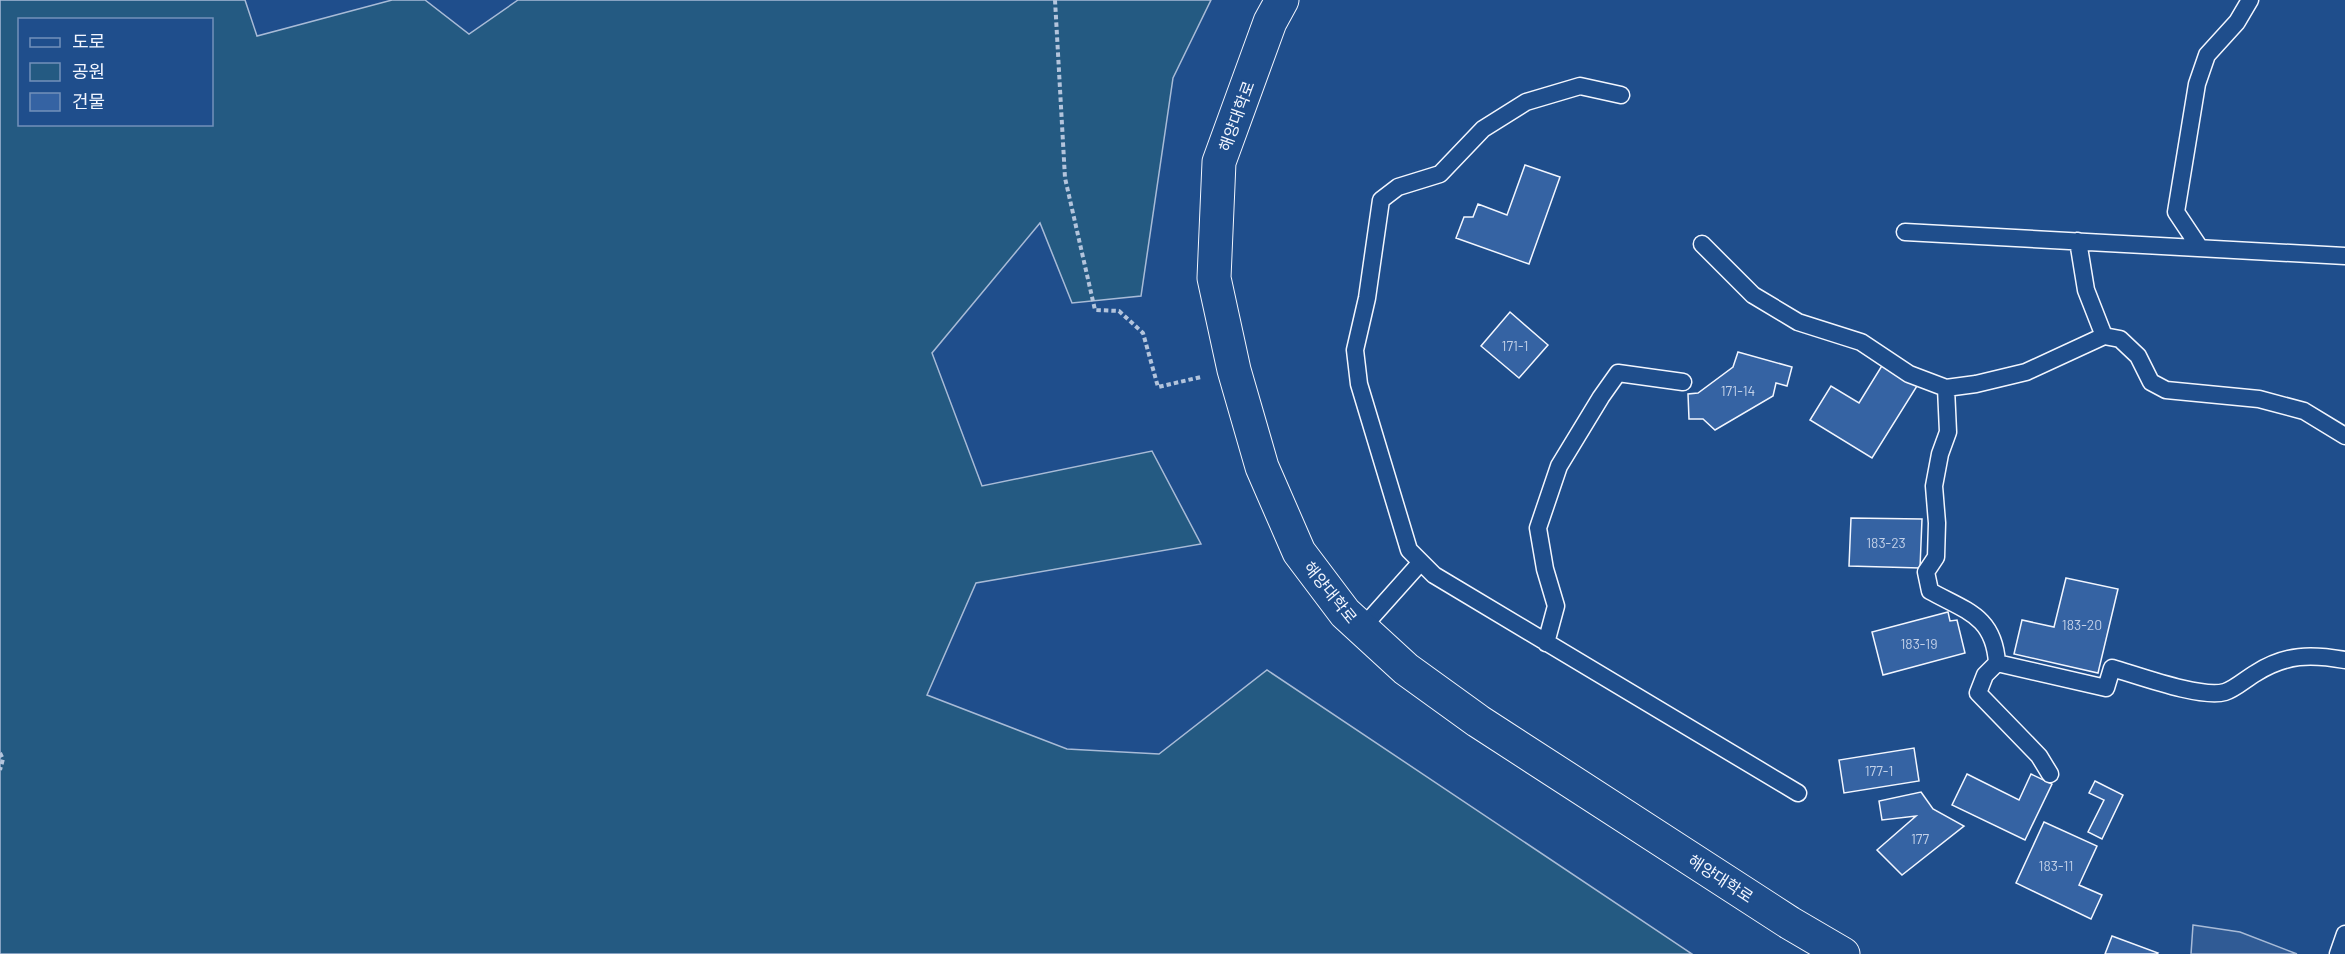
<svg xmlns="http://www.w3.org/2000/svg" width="2345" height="954" viewBox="0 0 2345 954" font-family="Barlow,'Noto Sans KR',sans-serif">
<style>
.green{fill:#245a82;stroke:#a8bbd7;stroke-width:1.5;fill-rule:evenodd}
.parking{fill:#305b95;stroke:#a8bbd7;stroke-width:1.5}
.building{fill:#3563a3;stroke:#f2f6ff;stroke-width:1.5}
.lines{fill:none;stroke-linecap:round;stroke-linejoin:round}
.lane-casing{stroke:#f2f6ff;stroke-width:19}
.secondary-casing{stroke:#f2f6ff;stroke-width:35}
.path{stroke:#b3c4dc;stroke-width:4;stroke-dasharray:4.5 3;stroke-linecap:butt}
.lane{stroke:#1f4e8c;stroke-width:16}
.secondary{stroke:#1f4e8c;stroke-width:33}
.labels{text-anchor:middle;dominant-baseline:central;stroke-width:4.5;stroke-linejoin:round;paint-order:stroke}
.number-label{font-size:14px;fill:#c3d1e8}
.street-label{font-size:16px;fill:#f2f6ff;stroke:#1f4e8c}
</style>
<rect width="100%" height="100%" fill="#1f4e8c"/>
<path class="green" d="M0,0H245L257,36L392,0H425L469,34L518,0H1211L1173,78L1141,296L1072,303L1040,223L932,353L982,486L1152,451L1201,544L976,583L927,695L1067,749L1159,754L1267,670L1692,954H0ZM20,20H212V124H20Z"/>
<path class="parking" d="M2193,925L2240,932L2297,954H2191Z"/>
<path class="building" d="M1525,165L1560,177L1529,264L1456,238L1464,217H1473L1478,204L1507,215Z
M1510,312L1548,345L1519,378L1481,346Z
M1738,352L1792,367L1787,386L1776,383L1773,396L1715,430L1703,419H1689L1688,394L1698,393L1733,367Z
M1883,364L1917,386L1872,458L1810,420L1831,386L1859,403Z
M1851,518L1922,519L1920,568L1849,566Z
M2066,578L2118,589L2098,673L2014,654L2022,620L2054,627Z
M1948,612L1950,621L1957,620L1965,653L1883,675L1872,632Z
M1914,748L1919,781L1844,793L1839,760Z
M1967,774L2019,800L2031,774L2052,784L2025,840L1952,805Z
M2095,781L2123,795L2102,839L2088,832L2104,800L2089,793Z
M1921,792L1933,809L1964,826L1902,875L1877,850L1916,816L1882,820L1879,801Z
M2044,822L2097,846L2079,885L2102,895L2091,919L2016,883Z
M2112,936L2158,953L2157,954H2105Z"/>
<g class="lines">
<g class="lane-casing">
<path id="lane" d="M1621,95L1580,86L1526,102L1483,129L1440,174L1398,187L1381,200L1367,298L1355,350L1359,384L1409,550L1434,575L1798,793
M1905,232L2345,256
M2078,241L2086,290L2104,336
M1702,244L1753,295L1798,322L1861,342L1909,374L1946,388L1976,384L2026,372L2104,336L2120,339L2138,356L2151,382L2166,390L2259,399L2304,411L2345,436
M2200,248L2176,212L2197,84L2207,55L2237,22L2250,0
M1946,388L1948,432L1940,454L1934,486L1937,523L1936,557L1926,572L1930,591C1966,611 1994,616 1997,663L1985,675L1978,693L2039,756L2050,774
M1362,628L1421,562
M1546,643L1556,606L1545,569L1538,528L1559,466L1601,397L1618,373L1683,382
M1997,663L2106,688L2112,668C2137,675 2201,699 2225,692C2235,689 2247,678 2256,673C2286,654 2311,654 2345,660
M2338,954L2345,934"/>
</g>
<g class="secondary-casing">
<path id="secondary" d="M1282,0L1270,22L1219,162L1214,278L1234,370L1262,467L1299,552L1345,613L1406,669L1478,721L1790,923L1843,954"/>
</g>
<path class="path" d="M1055,0L1065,178L1095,310L1119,311L1143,333L1158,387L1201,377
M0,753L3,759L0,770"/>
<use href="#lane" class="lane"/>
<use href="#secondary" class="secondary"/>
</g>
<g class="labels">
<g class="number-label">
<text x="1515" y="345">171-1</text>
<text x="1738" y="390">171-14</text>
<text x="1886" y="542">183-23</text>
<text x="2082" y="624">183-20</text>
<text x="1919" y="643">183-19</text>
<text x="1879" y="770">177-1</text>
<text x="1920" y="838">177</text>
<text x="2056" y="865">183-11</text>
</g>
<g class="street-label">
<text transform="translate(1236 116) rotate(-70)">해양대학로</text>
<text transform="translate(1331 592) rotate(51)">해양대학로</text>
<text transform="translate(1721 878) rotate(33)">해양대학로</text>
</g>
</g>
<rect x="18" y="18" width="195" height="108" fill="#1f4e8c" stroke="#7391ba" stroke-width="1.5"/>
<rect x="30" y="38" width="30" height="9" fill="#1f4e8c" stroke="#7391ba" stroke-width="1.5"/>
<text x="72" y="48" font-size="18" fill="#f2f6ff">도로</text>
<rect x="30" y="63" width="30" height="18" fill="#245a82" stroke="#7391ba" stroke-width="1.5"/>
<text x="72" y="78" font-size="18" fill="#f2f6ff">공원</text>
<rect x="30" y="93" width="30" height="18" fill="#3563a3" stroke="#7391ba" stroke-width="1.5"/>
<text x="72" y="108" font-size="18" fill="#f2f6ff">건물</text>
</svg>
